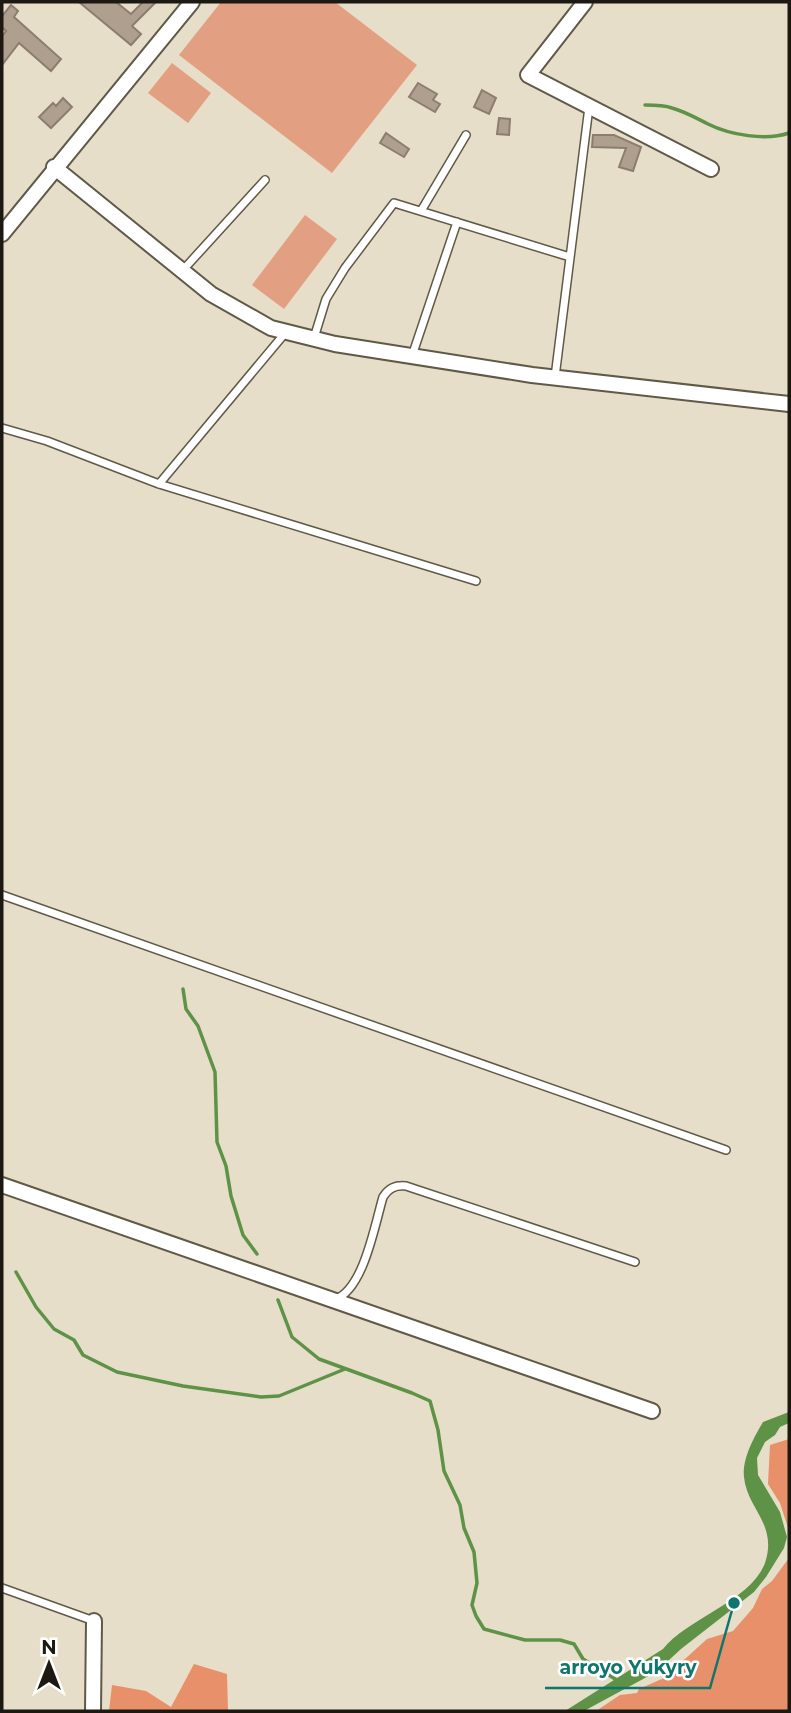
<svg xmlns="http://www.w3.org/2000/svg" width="791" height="1713" viewBox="0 0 791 1713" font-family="Montserrat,sans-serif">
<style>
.green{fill:#e29f81}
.forest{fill:#e79069}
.water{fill:#5e9247}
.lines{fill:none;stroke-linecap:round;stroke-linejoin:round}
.stream{stroke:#5e9247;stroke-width:3.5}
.building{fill:#af9f8f;stroke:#8d7d6e;stroke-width:2}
.service-casing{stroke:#5f5947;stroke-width:10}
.minor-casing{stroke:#5f5947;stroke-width:18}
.service{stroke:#fff;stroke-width:7}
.minor{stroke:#fff;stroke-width:14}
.leader{fill:none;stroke:#0f766e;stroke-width:2.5}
.callout-dot{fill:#0f766e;stroke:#fff;stroke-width:2.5}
.callout-label{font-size:19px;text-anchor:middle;font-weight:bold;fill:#0f766e;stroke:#fff;stroke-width:5;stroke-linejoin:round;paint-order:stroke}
</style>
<rect width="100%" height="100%" fill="#e6dec9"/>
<path class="green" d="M221,2H335L417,65L332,173L179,55Z
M172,63L211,93L188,123L148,93Z
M305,215L337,239L284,309L252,285Z"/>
<path class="forest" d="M789,1439V1531L780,1503L768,1484L770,1445Z
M789,1558V1711H596L620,1695L637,1693L639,1689L664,1678L707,1639L733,1631L753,1608L762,1589L772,1581Z
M194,1664L227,1674L228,1711H109L112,1685L146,1691L171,1707Z"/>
<path class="water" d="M789,1412V1423L780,1427L775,1435L765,1442L757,1458L758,1475L780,1512L787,1537L784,1548L766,1577L754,1592L681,1649L656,1672L584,1711H565L663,1649C686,1619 751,1601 765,1563C778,1524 747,1509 744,1477C742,1459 754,1437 763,1422Z"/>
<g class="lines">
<path class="stream" d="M645,105C654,105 664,105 672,108C686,112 696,118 708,124C730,135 766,141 789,133
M183,989L186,1009L198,1026L215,1072L217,1142L226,1166L231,1196L243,1235L257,1254
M16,1272L36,1307L54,1329L74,1340L83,1355L117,1372L183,1386L261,1397L279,1396L345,1369
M278,1300L292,1337L319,1359L412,1393L430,1401L438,1430L444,1471L460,1505L464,1528L474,1552L477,1583L472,1605L476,1616L484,1629L525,1640H560L574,1644L583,1659L620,1682"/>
</g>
<path class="building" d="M79,2H116L131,14L143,2H156L132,26L141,34L131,45Z
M11,5L18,11L14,17L61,59L51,71L19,43L2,65V36L6,31L2,27V16Z
M418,83L437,94L433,100L440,104L435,112L409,97Z
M482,90L496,98L489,114L474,107Z
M63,98L72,107L51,128L39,117L53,103L56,106Z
M499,118L510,119L509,135L497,134Z
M386,133L409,149L404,157L380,143Z
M593,135H614L641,147L633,171L619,167L626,148L592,147Z"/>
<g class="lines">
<g class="service-casing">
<path id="service" d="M421,211L466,135
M183,270L265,180
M314,338L326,299L345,268L394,203L570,257
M412,356L457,222
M555,377L589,107
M2,428L47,441L159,484L476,581
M159,484L286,332
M2,895L726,1150
M336,1299C364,1288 375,1224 383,1197C389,1188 395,1185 406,1186L635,1262
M2,1588L94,1621"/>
</g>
<g class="minor-casing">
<path id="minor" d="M585,2L528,75L711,169
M54,167L211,294L271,328L335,344L532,375L789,404
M2,234L192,2
M2,1185L652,1411
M93,1711L94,1621"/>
</g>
<use href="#service" class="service"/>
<use href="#minor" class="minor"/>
</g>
<path class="leader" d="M734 1603L710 1688H545"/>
<circle class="callout-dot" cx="734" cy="1603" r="7"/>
<g class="callout-label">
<text x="628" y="1674">arroyo Yukyry</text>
</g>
<rect width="791" height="1713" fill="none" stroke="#1b1911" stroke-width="7"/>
<g transform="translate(49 1664)" stroke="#ffffff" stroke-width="5" paint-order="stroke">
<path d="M0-5L12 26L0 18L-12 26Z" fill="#1b1911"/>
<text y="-10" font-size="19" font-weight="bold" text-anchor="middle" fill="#1b1911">N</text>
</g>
</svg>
